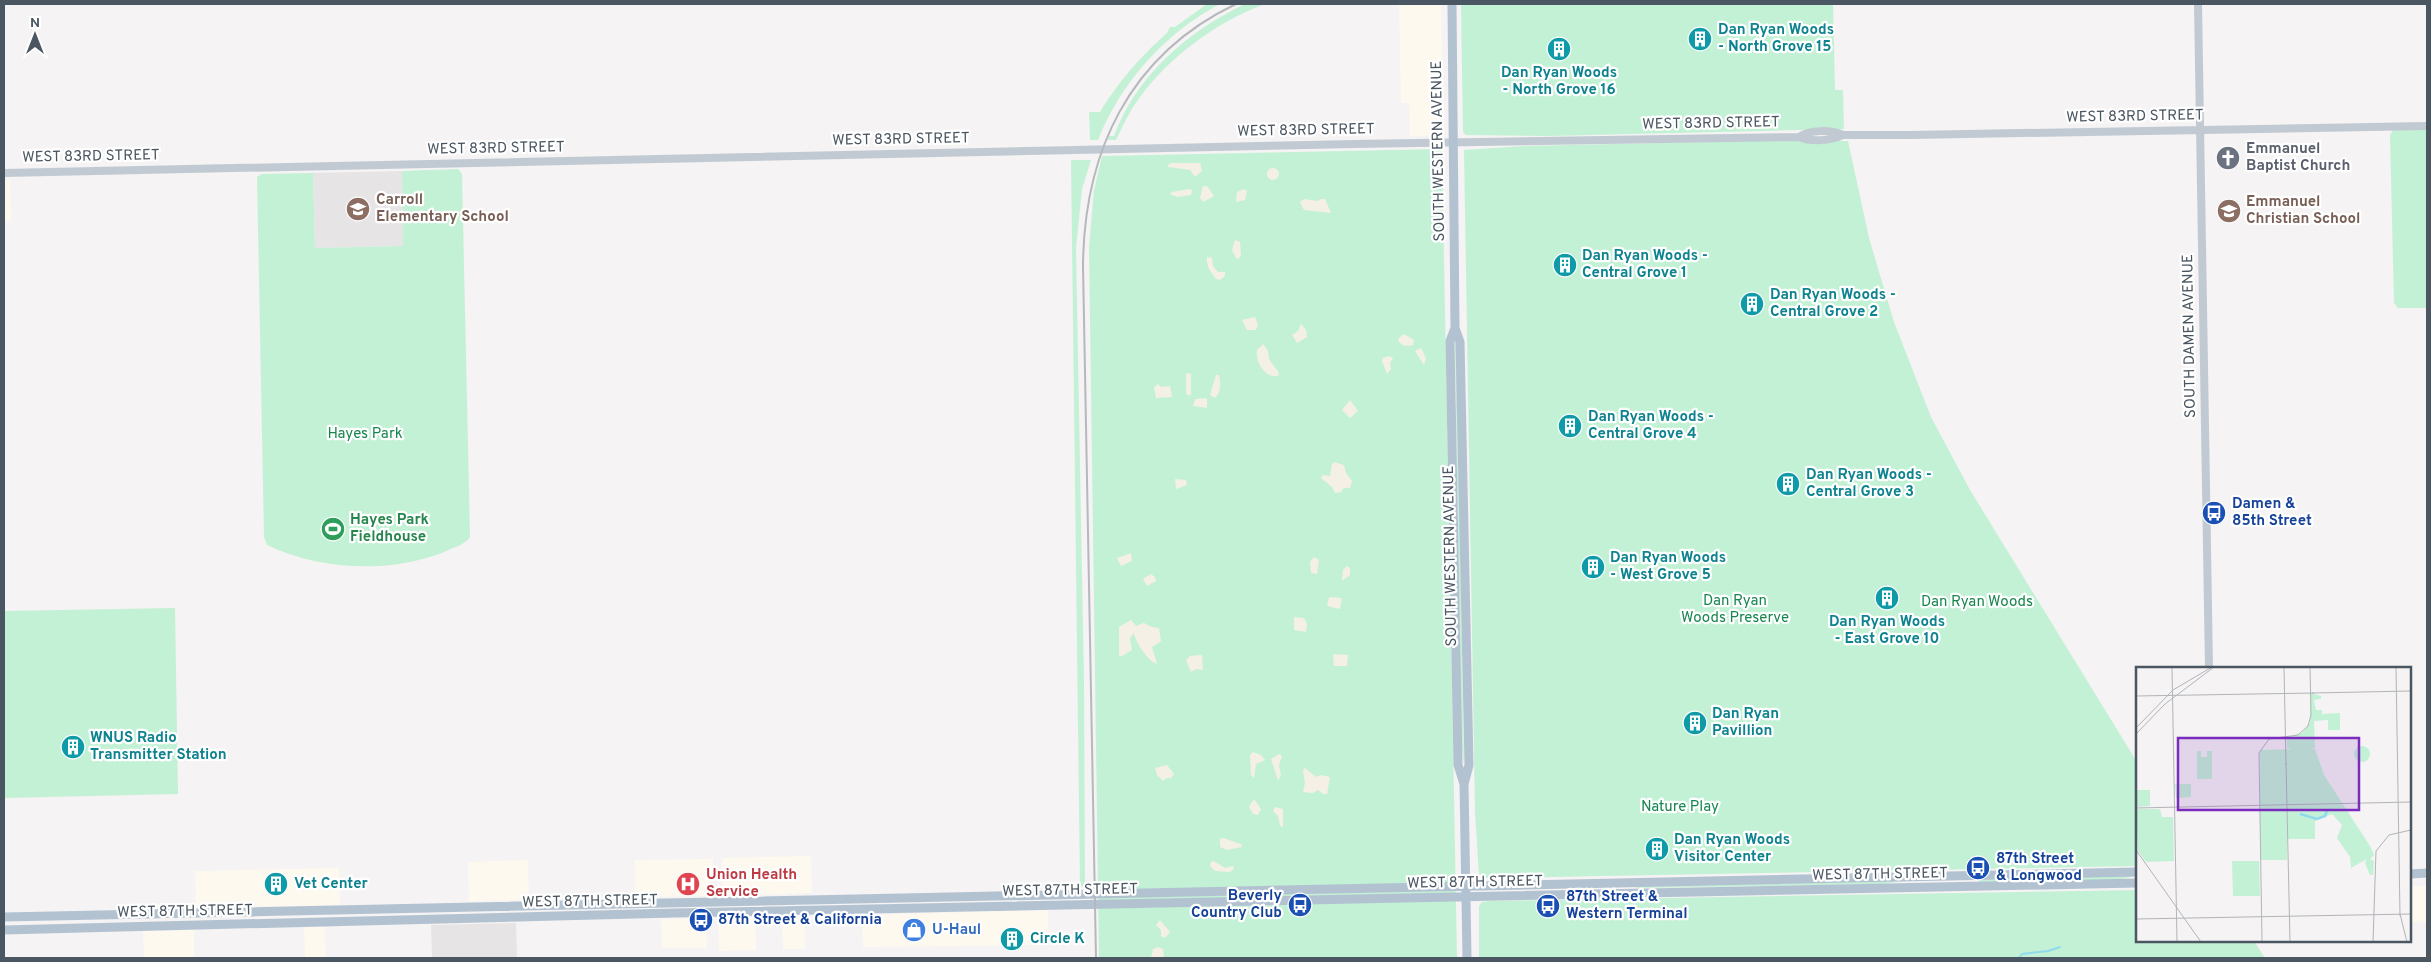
<svg xmlns="http://www.w3.org/2000/svg" width="2431" height="962" viewBox="0 0 2431 962" font-family="Overpass,sans-serif">
<style>
.commercial{fill:#fdf9ef}
.education{fill:#e6e4e5}
.green{fill:#c3f1d5}
.sand{fill:#f5f0e5}
.lines{fill:none;stroke-linecap:round;stroke-linejoin:round}
.stream{stroke:#90daee;stroke-width:2}
.minor{stroke:#c1cad2;stroke-width:8}
.major{stroke:#b3c2d1;stroke-width:9}
.rail{stroke:#b5b8bd;stroke-width:2}
.labels{text-anchor:middle;dominant-baseline:central;stroke-width:4.5;stroke-linejoin:round;paint-order:stroke}
.culture-label{font-size:15px;font-weight:bold;fill:#0d838f;stroke:#fff;text-anchor:start}
.street-label{font-size:15px;fill:#4a5661;stroke:#fff}
.worship-label{font-size:15px;font-weight:bold;fill:#5b616d;stroke:#fff;text-anchor:start}
.education-label{font-size:15px;font-weight:bold;fill:#785e54;stroke:#fff;text-anchor:start}
.park-label{font-size:15px;fill:#17864f;stroke:#fff}
.transit-label{font-size:15px;font-weight:bold;fill:#164399;stroke:#fff;text-anchor:start}
.leisure-label{font-size:15px;font-weight:bold;fill:#27864d;stroke:#fff;text-anchor:start}
.health-label{font-size:15px;font-weight:bold;fill:#be3a42;stroke:#fff;text-anchor:start}
.shop-label{font-size:15px;font-weight:bold;fill:#366cbe;stroke:#fff;text-anchor:start}
.inset-river{fill:none;stroke:#90daee;stroke-width:2.5}
.inset-road{fill:none;stroke:#b1b4b9;stroke-width:1}
.view{fill:#7b2cbf;fill-opacity:0.15;stroke:#7b2cbf;stroke-width:2.5}
.inset-edge{fill:none;stroke:#4a5661;stroke-width:2.5}
</style>
<rect width="100%" height="100%" fill="#f5f3f3"/>
<path class="commercial" d="M1399,4H1441L1443,135L1410,136L1409,103H1401Z
M4,180H10L11,220L4,221Z
M811,856L812,893L723,896L722,858Z
M713,859V896L635,897V860Z
M528,860L529,900L469,901L468,862Z
M339,868L340,905L196,908L195,871Z
M2410,886H2427V922L2410,923Z
M1048,910L1049,945L863,947L862,915Z
M805,916V949H783L782,917Z
M755,917L756,950L719,951L718,918Z
M661,919H706L707,948H662Z
M304,927H325L326,958H305Z
M194,930V958H144L143,931Z"/>
<path class="education" d="M402,171L404,246L315,248L313,173Z
M516,923L517,958H432L431,925Z"/>
<path class="green" d="M1207,4H1220C1165,33 1121,82 1098,140H1090L1089,112H1100C1120,80 1139,58 1167,33L1170,27H1175Z
M1245,4H1265C1218,21 1167,58 1138,100C1129,112 1123,126 1116,140H1108L1109,136H1114C1136,76 1188,31 1245,4Z
M1461,4H1833L1835,90H1843L1844,129L1549,136L1466,135L1463,132Z
M2427,129V308H2398L2394,303L2390,135L2393,130Z
M1755,141H1848L1869,238L1894,322L1931,417L1970,490L2137,762V866L1501,878H1484L1479,875L1475,812L1464,150L1525,146Z
M1442,149L1457,958H1099L1089,247L1094,190L1102,156Z
M1071,160H1091L1082,189L1076,248L1084,683L1085,887H1080Z
M458,169L462,174L470,537C465,545 452,548 444,552C389,574 320,570 267,545L264,537L257,177L262,174L313,173L315,248L403,246L402,171Z
M1455,341L1457,342L1464,765L1461,744Z
M175,608L178,794L4,798V611Z
M2136,876L2116,880L1979,882L1978,879Z
M1903,881L1883,884L1637,888L1636,886Z
M2137,890V941H2254L2265,958H1479V906L1482,902L1490,901Z"/>
<path class="sand" d="M1171,163H1200L1202,171L1195,177L1190,170L1168,167V165Z
M1267 174a6 6 0 1 1 12 0a6 6 0 1 1-12 0Z
M1203,186H1207L1214,196L1203,202L1200,198Z
M1189,189L1192,190L1191,195L1177,197L1170,194L1172,192Z
M1244,189L1247,191L1245,200L1236,202L1237,192Z
M1304,199L1318,201L1320,199H1325L1331,213L1304,210L1300,202Z
M1235,240L1240,242L1241,255L1239,259L1236,258L1232,250Z
M1207,257L1212,258L1213,266L1218,272H1225V276L1220,280L1216,279C1211,272 1206,267 1207,257Z
M1255,317L1258,325L1256,330H1247L1242,320Z
M1301,324L1306,330L1307,337L1297,343L1292,335L1298,331Z
M1404,334L1414,340L1413,345C1407,346 1400,347 1398,339Z
M1263,344L1268,351L1269,359L1279,373L1278,376C1265,378 1255,362 1257,350Z
M1421,348L1426,358L1424,365L1415,351Z
M1389,356L1393,358L1390,363L1391,369L1387,374L1382,361L1383,358Z
M1186,373L1191,374V395H1187L1186,393Z
M1216,375H1219C1221,383 1221,393 1215,398L1210,395Z
M1158,384L1161,387L1170,386L1172,397L1156,398L1154,387Z
M1207,398V408L1193,406L1195,399Z
M1350,400L1358,411L1350,418L1342,410Z
M1334,462L1344,465L1346,473L1352,481L1350,488H1344L1341,492L1335,493L1332,487L1321,478L1323,475L1330,476L1332,464Z
M1175,479L1186,480L1187,485L1176,489Z
M1131,553L1132,561L1121,566L1117,558Z
M1314,557L1319,560L1317,574L1311,573L1310,562Z
M1347,566L1350,568V575L1342,581L1343,570Z
M1151,574L1155,577L1156,581L1147,586L1143,579Z
M1329,597L1342,598L1340,609L1327,606Z
M1294,617L1304,618L1307,624L1306,632L1294,630Z
M1131,620L1136,626L1144,623L1152,627L1159,628L1161,641L1152,647L1157,664C1148,661 1135,642 1134,633L1130,638L1132,650L1122,656H1119V627Z
M1333,654L1348,655L1347,666H1334Z
M1202,655L1203,670L1196,669L1191,672L1186,660L1190,656Z
M1253,752L1261,755L1265,760L1256,764L1254,778L1251,775L1250,755Z
M1279,754L1282,756L1279,765L1281,776L1278,780L1271,759Z
M1167,765L1174,774L1171,778H1167L1163,781L1157,775L1155,768Z
M1305,768L1316,777L1321,775L1330,777L1327,794H1323L1318,790L1313,793L1303,792L1305,783L1303,770Z
M1254,799L1261,809L1258,815L1253,814L1249,807Z
M1275,807L1283,809V827L1280,826L1278,816L1273,811Z
M1223,838L1241,844L1242,847L1227,850L1220,847V839Z
M1214,861L1225,868L1233,866L1234,869L1230,872L1215,871L1210,866L1211,862Z
M1160,920L1170,932L1165,938L1161,936V930L1156,925Z
M1158,947L1163,949L1164,956L1163,958H1151L1153,949Z"/>
<g class="lines">
<path class="stream" d="M2019,958L2022,954L2048,951L2060,947"/>
<path class="minor" d="M2198,4L2209,668
M1799,137C1810,129 1831,130 1843,135H1911L2427,126
M4,173L1355,144L1799,137C1811,142 1831,141 1843,135"/>
<path class="major" d="M1452,4L1455,328L1450,341L1458,765L1464,784L1467,958
M1455,328L1460,342L1469,765L1464,784
M2410,874L2427,873
M4,917L2137,872
M4,930L674,913L2137,883"/>
<path class="rail" d="M1096,958L1083,266C1084,152 1129,55 1236,4"/>
</g>
<defs>
<g id="building-disc" transform="scale(1.25)"><circle r="9.5" fill="#0f9aa8" stroke="#fff"/><path d="M-4-6H4V6H1V3H-1V6H-4ZM-2.5-4.3h1.7v1.8h-1.7ZM.8-4.3h1.7v1.8H.8ZM-2.5-1h1.7V.8h-1.7ZM.8-1h1.7V.8H.8Z" fill="#fff"/></g>
<g id="church-disc" transform="scale(1.25)"><circle r="9.5" fill="#6b7280" stroke="#fff"/><path d="M-1.2-6h2.4v3.5h3.3v2.4h-3.3V6h-2.4V-.1h-3.3v-2.4h3.3Z" fill="#fff"/></g>
<g id="school-disc" transform="scale(1.25)"><circle r="9.5" fill="#8d6e63" stroke="#fff"/><path d="M0-5L7-2L0 1L-7-2ZM-4 1L0 2.5L4 1V4Q0 6-4 4Z" fill="#fff"/></g>
<g id="bus-disc" transform="scale(1.25)"><circle r="9.5" fill="#1a4fb4" stroke="#fff"/><path d="M-5-6H5V4H4V6H2V4H-2V6H-4V4H-5ZM-3.5-4V0h7V-4ZM-3.5 1.2v1.5H-2V1.2ZM2 1.2v1.5H3.5V1.2Z" fill="#fff"/></g>
<g id="stadium-disc" transform="scale(1.25)"><circle r="9.5" fill="#2e9e5b" stroke="#fff"/><path d="M0-5a6.5 5 0 1 0 0 10a6.5 5 0 1 0 0-10ZM-3.5-1.8h7v3.6h-7Z" fill="#fff"/></g>
<g id="hospital-disc" transform="scale(1.25)"><circle r="9.5" fill="#e0444e" stroke="#fff"/><path d="M-5-5h3v3.5h4V-5h3V5h-3V1.5h-4V5h-3Z" fill="#fff"/></g>
<g id="shop-disc" transform="scale(1.25)"><circle r="9.5" fill="#3f7fe0" stroke="#fff"/><path d="M-5-2.5h2.3a2.7 3.5 0 0 1 5.4 0H5L5.5 6h-11ZM-1.5-2.5h3a1.5 2.3 0 0 0-3 0Z" fill="#fff"/></g>
</defs>
<g fill-rule="evenodd">
<use href="#building-disc" x="1700" y="39"/>
<use href="#building-disc" x="1559" y="49"/>
<use href="#church-disc" x="2228" y="158"/>
<use href="#school-disc" x="358" y="209"/>
<use href="#school-disc" x="2229" y="211"/>
<use href="#building-disc" x="1565" y="265"/>
<use href="#building-disc" x="1752" y="304"/>
<use href="#building-disc" x="1570" y="426"/>
<use href="#building-disc" x="1788" y="484"/>
<use href="#bus-disc" x="2214" y="513"/>
<use href="#stadium-disc" x="333" y="529"/>
<use href="#building-disc" x="1593" y="567"/>
<use href="#building-disc" x="1887" y="598"/>
<use href="#building-disc" x="1695" y="723"/>
<use href="#building-disc" x="73" y="747"/>
<use href="#building-disc" x="1657" y="849"/>
<use href="#bus-disc" x="1978" y="868"/>
<use href="#building-disc" x="276" y="884"/>
<use href="#hospital-disc" x="688" y="884"/>
<use href="#bus-disc" x="1300" y="905"/>
<use href="#bus-disc" x="1548" y="906"/>
<use href="#bus-disc" x="701" y="920"/>
<use href="#shop-disc" x="914" y="930"/>
<use href="#building-disc" x="1012" y="939"/>
</g>
<g class="labels">
<g class="culture-label">
<text x="1718" y="30">Dan Ryan Woods<tspan x="1718" dy="17">- North Grove 15</tspan></text>
<text x="1559" y="73" text-anchor="middle">Dan Ryan Woods<tspan x="1559" dy="17">- North Grove 16</tspan></text>
<text x="1582" y="256">Dan Ryan Woods -<tspan x="1582" dy="17">Central Grove 1</tspan></text>
<text x="1770" y="295">Dan Ryan Woods -<tspan x="1770" dy="17">Central Grove 2</tspan></text>
<text x="1588" y="417">Dan Ryan Woods -<tspan x="1588" dy="17">Central Grove 4</tspan></text>
<text x="1806" y="475">Dan Ryan Woods -<tspan x="1806" dy="17">Central Grove 3</tspan></text>
<text x="1610" y="558">Dan Ryan Woods<tspan x="1610" dy="17">- West Grove 5</tspan></text>
<text x="1887" y="622" text-anchor="middle">Dan Ryan Woods<tspan x="1887" dy="17">- East Grove 10</tspan></text>
<text x="1712" y="714">Dan Ryan<tspan x="1712" dy="17">Pavillion</tspan></text>
<text x="90" y="738">WNUS Radio<tspan x="90" dy="17">Transmitter Station</tspan></text>
<text x="1674" y="840">Dan Ryan Woods<tspan x="1674" dy="17">Visitor Center</tspan></text>
<text x="294" y="884">Vet Center</text>
<text x="1030" y="939">Circle K</text>
</g>
<g class="street-label">
<text transform="translate(2135 117) rotate(-1)">WEST 83RD STREET</text>
<text transform="translate(1711 124) rotate(-1)">WEST 83RD STREET</text>
<text transform="translate(1306 131) rotate(-1)">WEST 83RD STREET</text>
<text transform="translate(901 140) rotate(-1)">WEST 83RD STREET</text>
<text transform="translate(496 149) rotate(-1)">WEST 83RD STREET</text>
<text transform="translate(1439 151) rotate(-91)">SOUTH WESTERN AVENUE</text>
<text transform="translate(91 157) rotate(-1)">WEST 83RD STREET</text>
<text transform="translate(2190 336) rotate(-91)">SOUTH DAMEN AVENUE</text>
<text transform="translate(1451 556) rotate(-91)">SOUTH WESTERN AVENUE</text>
<text transform="translate(1880 875) rotate(-1)">WEST 87TH STREET</text>
<text transform="translate(1475 883) rotate(-1)">WEST 87TH STREET</text>
<text transform="translate(1070 891) rotate(-1)">WEST 87TH STREET</text>
<text transform="translate(590 902) rotate(-1)">WEST 87TH STREET</text>
<text transform="translate(185 912) rotate(-1)">WEST 87TH STREET</text>
</g>
<g class="worship-label">
<text x="2246" y="149">Emmanuel<tspan x="2246" dy="17">Baptist Church</tspan></text>
</g>
<g class="education-label">
<text x="376" y="200">Carroll<tspan x="376" dy="17">Elementary School</tspan></text>
<text x="2246" y="202">Emmanuel<tspan x="2246" dy="17">Christian School</tspan></text>
</g>
<g class="park-label">
<text x="365" y="434">Hayes Park</text>
<text x="1735" y="601">Dan Ryan<tspan x="1735" dy="17">Woods Preserve</tspan></text>
<text x="1977" y="602">Dan Ryan Woods</text>
<text x="1680" y="807">Nature Play</text>
</g>
<g class="transit-label">
<text x="2232" y="504">Damen &amp;<tspan x="2232" dy="17">85th Street</tspan></text>
<text x="1996" y="859">87th Street<tspan x="1996" dy="17">&amp; Longwood</tspan></text>
<text x="1282" y="896" text-anchor="end">Beverly<tspan x="1282" dy="17">Country Club</tspan></text>
<text x="1566" y="897">87th Street &amp;<tspan x="1566" dy="17">Western Terminal</tspan></text>
<text x="718" y="920">87th Street &amp; California</text>
</g>
<g class="leisure-label">
<text x="350" y="520">Hayes Park<tspan x="350" dy="17">Fieldhouse</tspan></text>
</g>
<g class="health-label">
<text x="706" y="875">Union Health<tspan x="706" dy="17">Service</tspan></text>
</g>
<g class="shop-label">
<text x="932" y="930">U-Haul</text>
</g>
</g>
<g transform="translate(2136 667)">
<rect width="275" height="275" fill="#f5f3f3"/>
<path d="M175,26L185,29V32L178,33L180,43H186V47L204,46V63H192V53L178,54L179,81L173,82H179L188,108L234,179L238,188L234,192L238,194L237,208H234L229,196L231,192L215,201L214,190L201,171L206,158L196,147L179,154V172H152V137L151,193H124V83L156,82L151,81V70L166,66L174,56ZM218 87a8 8 0 1 1 16 0a8 8 0 1 1-16 0ZM61,84H65V90H71V84H76V112H61ZM39,117H55V130L40,131ZM0,123H14V139L0,140ZM0,142H24L26,150H37L38,194L10,195L2,184ZM96,194H123L124,229H97Z" fill="#c3f1d5"/>
<path class="inset-river" d="M164,147L181,152L189,149L191,143"/>
<path class="inset-road" d="M36,0L41,275M148,0L150,98M260,0L264,249M176,26L275,24M0,29L178,26M0,61L37,23L76,0M0,67L29,37L78,0M150,96L154,275M0,141L275,135M0,183L65,275M264,247L271,275M0,252L275,247M126,275L123,86L133,72L162,68L172,59L175,48L174,0M237,275L240,184L253,168L275,163"/>
<path class="view" d="M42,71H223V143H42Z"/>
<rect width="275" height="275" class="inset-edge"/>
</g>
<rect width="2431" height="962" fill="none" stroke="#4a5661" stroke-width="10"/>
<g transform="translate(35 35)" stroke="#ffffff" stroke-width="4" paint-order="stroke">
<path d="M0-4L9 19L0 12L-9 19Z" fill="#4a5661"/>
<text y="-8" font-size="14" font-weight="bold" text-anchor="middle" fill="#4a5661">N</text>
</g>
</svg>
